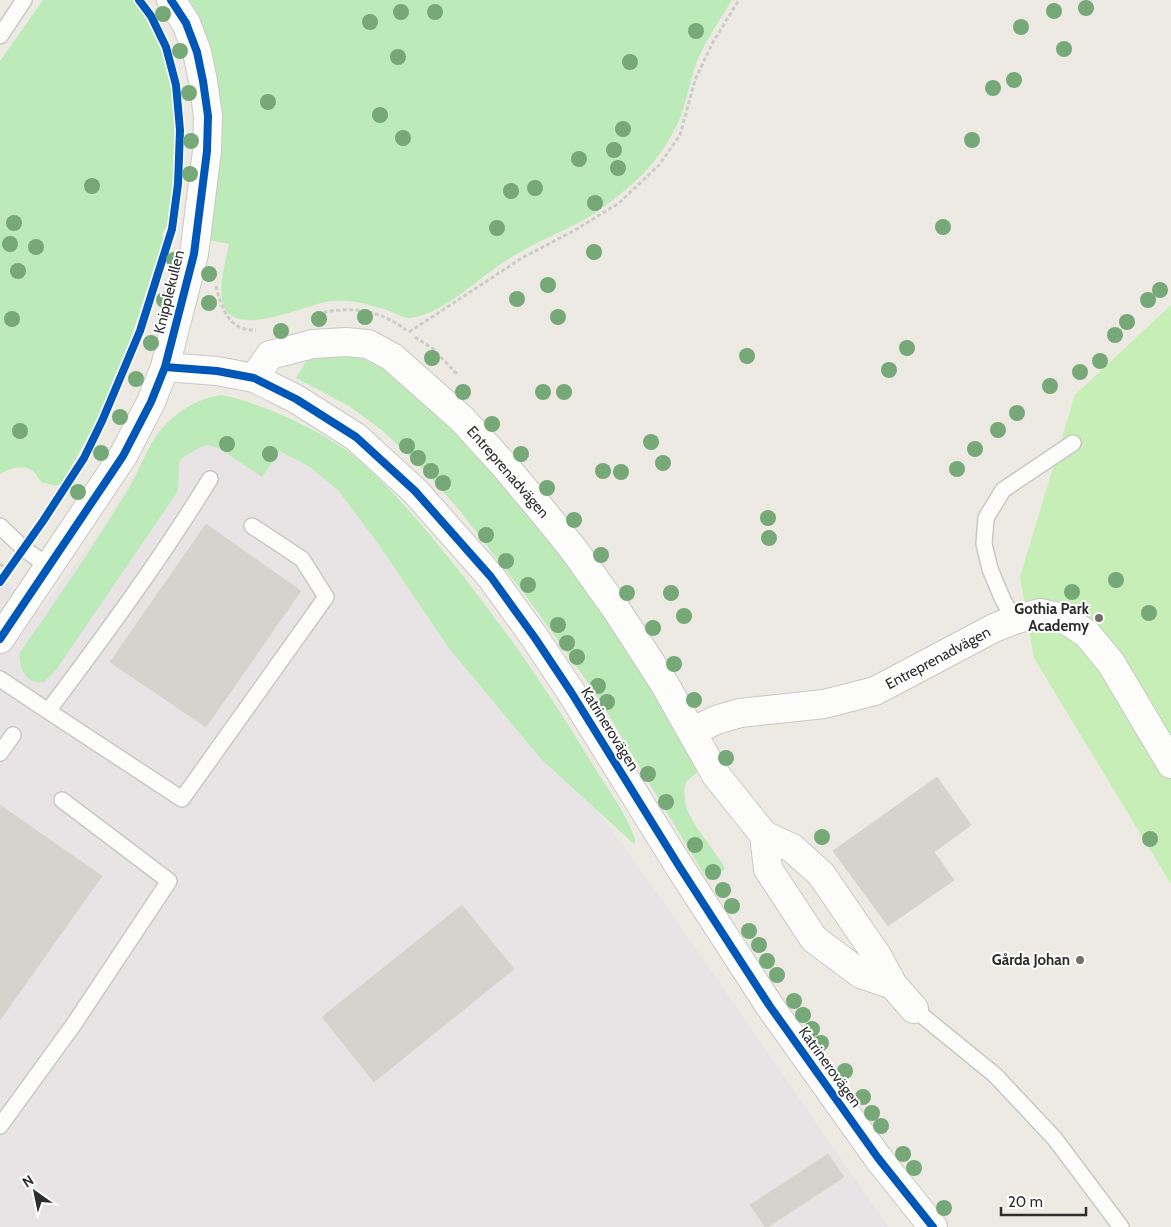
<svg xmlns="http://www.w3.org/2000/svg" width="1171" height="1227" viewBox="0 0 1171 1227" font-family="Cabin,sans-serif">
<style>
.industrial{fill:#e8e4e5}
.green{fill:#bdeab9}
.pitch{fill:#c7eeb6}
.building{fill:#d4d3cd;stroke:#d7d6ce}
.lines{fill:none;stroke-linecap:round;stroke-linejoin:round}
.service-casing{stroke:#c9c8c7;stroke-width:18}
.minor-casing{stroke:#c9c8c7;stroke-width:30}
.path{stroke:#ccccca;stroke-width:3;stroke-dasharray:4 2.5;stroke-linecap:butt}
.service{stroke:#fcfcfb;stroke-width:15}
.minor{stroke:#fcfcfb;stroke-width:28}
.cycleway-casing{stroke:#fff;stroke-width:11}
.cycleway{stroke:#0057b8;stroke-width:8}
.tree{fill:#76a878}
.poi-dot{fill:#706f6c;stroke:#fff;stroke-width:2}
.labels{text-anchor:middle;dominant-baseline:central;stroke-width:4;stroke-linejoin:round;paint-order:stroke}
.street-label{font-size:15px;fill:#2d2d2d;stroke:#fff}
.poi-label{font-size:15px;font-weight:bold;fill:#2d2d2d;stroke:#fff;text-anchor:end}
</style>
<rect width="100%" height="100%" fill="#eceae2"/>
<path class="industrial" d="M212,405L278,413L350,457L574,777L676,920L888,1227H0V573L8,584L41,610L102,528L155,440Z"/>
<path class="green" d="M43,0H135C182,65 182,151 167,227L164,230L162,236L164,238C145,292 130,348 107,400C93,429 77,456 61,484L56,486L41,482C39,479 37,475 34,472C25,463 9,469 0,474V61Z
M189,0H732C719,21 704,43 695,66C690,82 687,98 682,113C674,136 655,163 638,179C622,193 605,207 587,218C562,232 534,243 510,258C480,276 445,314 410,318C404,319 396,313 389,311C369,304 347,298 326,302C301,306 230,342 222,300C219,282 226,261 229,244L209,240L219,104L213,57L201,24Z
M342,355L363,359L400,378L458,432L541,528L591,596L701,769L686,782C678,809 700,831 715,853C718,858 723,863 725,869L708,881L608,714L582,674L526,596L460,511L426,472L383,431L349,406L296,378L307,360Z
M222,395C259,402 315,428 346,450C375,471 408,509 431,536C461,572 489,610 517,648C546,689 573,732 599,775C611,793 625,813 633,834C635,838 636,840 634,844L541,759L478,683L451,651L377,542L338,490L310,467L280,451L262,477L220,449L209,445L200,447L182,458L179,463L178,491L56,670L44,682C26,685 18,668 20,652C58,599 94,545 128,490C141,469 148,442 166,424C182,408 200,398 222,395Z"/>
<path class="pitch" d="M1171,305V884L1034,658L1020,577L1075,395Z"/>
<path class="building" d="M206,524L301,591L206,727L110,662Z
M937,777L971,825L934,852L954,880L888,926L833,851Z
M0,805L102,876L0,1020Z
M462,905L514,969L374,1082L322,1017Z
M828,1154L844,1177L768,1227H765L750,1205Z"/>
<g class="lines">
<g class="service-casing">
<path id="service" d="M0,36L24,0
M0,526L24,549L50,567
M1014,620L1003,600L990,569L984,544L986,518L1003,490L1073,443
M0,679L48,711C105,635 161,559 210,479
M48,711L182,799L326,597L302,559L252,526
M0,753L13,735
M914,1009L995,1075L1055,1139L1121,1227
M0,1126L74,1024L169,881L62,800"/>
</g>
<g class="minor-casing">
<path id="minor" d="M165,367L217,371L254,378L296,399L356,437L415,491L491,577L535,638L571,692L679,866L769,1005L878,1158L933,1227
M254,378L270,355L313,344L346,342L368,344L392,357L462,419L503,464L540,508L574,550L614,606L664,683L716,775L764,835L792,848L821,874L878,957L893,985L914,1009
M0,639L123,456L151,402L165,367L194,254L207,151L208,116L203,81L197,52L186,23L171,0
M692,732L716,720L740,713L824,704L875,691L994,628L1014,620L1040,613L1063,618L1087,634L1111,663L1171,764
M764,835L768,869L814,939L861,974L893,985"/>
</g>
<path class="path" d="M216,286C221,308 230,332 256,330
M317,314C349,305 380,310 406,330
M409,332L522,258L575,230L619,203L659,165L680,135L695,80L713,42L739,0
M415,337L433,349L457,374
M0,564L8,570"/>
<use href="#service" class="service"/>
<use href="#minor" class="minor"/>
<g class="cycleway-casing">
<path id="cycleway" d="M165,367L217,371L254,378L296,399L356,437L415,491L491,577L535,638L571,692L679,866L769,1005L878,1158L933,1227
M0,582L43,521L84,458L102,421L140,331L172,229L178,184L180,130L176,85L166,47L151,16L139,0
M0,639L123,456L151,402L165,367L194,254L207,151L208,116L203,81L197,52L186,23L171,0"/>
</g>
<use href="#cycleway" class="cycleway"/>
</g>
<g class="tree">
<circle cx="1086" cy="8" r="8"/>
<circle cx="1054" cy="11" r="8"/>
<circle cx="401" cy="12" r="8"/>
<circle cx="435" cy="12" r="8"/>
<circle cx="163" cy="14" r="8"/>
<circle cx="370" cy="22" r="8"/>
<circle cx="1021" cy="27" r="8"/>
<circle cx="696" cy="31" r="8"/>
<circle cx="1064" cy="49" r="8"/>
<circle cx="180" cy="51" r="8"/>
<circle cx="398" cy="57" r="8"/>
<circle cx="630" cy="62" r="8"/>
<circle cx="1014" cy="80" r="8"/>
<circle cx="993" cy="88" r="8"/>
<circle cx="189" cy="93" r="8"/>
<circle cx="268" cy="102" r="8"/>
<circle cx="380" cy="115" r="8"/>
<circle cx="623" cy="129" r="8"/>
<circle cx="403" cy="138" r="8"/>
<circle cx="972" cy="140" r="8"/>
<circle cx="191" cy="141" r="8"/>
<circle cx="614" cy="150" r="8"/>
<circle cx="579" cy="159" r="8"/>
<circle cx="618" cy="168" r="8"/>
<circle cx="190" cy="174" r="8"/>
<circle cx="92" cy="186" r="8"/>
<circle cx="535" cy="188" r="8"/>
<circle cx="511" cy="191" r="8"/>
<circle cx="595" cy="203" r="8"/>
<circle cx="14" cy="223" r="8"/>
<circle cx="943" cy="227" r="8"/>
<circle cx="497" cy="228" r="8"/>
<circle cx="10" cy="244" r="8"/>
<circle cx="36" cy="247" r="8"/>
<circle cx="594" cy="252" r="8"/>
<circle cx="174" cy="260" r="8"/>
<circle cx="18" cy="271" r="8"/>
<circle cx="209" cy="274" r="8"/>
<circle cx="548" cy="285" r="8"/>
<circle cx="1160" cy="290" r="8"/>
<circle cx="517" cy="299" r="8"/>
<circle cx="164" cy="300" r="8"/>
<circle cx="1148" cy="300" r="8"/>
<circle cx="209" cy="303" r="8"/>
<circle cx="365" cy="317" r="8"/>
<circle cx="558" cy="317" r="8"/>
<circle cx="12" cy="319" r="8"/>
<circle cx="319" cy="319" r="8"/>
<circle cx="1127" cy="322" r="8"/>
<circle cx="281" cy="331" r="8"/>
<circle cx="1115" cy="335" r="8"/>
<circle cx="151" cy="343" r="8"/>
<circle cx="907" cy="348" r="8"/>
<circle cx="747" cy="356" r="8"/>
<circle cx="432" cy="358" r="8"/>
<circle cx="1100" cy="361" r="8"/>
<circle cx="889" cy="370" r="8"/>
<circle cx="1080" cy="372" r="8"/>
<circle cx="136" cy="379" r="8"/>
<circle cx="1050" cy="386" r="8"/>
<circle cx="463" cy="392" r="8"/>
<circle cx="543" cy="392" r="8"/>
<circle cx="564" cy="392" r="8"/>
<circle cx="1017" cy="413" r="8"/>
<circle cx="120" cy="417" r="8"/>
<circle cx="492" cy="424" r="8"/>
<circle cx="998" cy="430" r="8"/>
<circle cx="20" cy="431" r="8"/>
<circle cx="651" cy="442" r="8"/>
<circle cx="227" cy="444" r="8"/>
<circle cx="407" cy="446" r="8"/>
<circle cx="975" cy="449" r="8"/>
<circle cx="101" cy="453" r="8"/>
<circle cx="270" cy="454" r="8"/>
<circle cx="521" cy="454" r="8"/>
<circle cx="418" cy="458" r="8"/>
<circle cx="663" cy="463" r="8"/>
<circle cx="957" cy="469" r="8"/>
<circle cx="431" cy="471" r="8"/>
<circle cx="603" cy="471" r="8"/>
<circle cx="621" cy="472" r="8"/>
<circle cx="443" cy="483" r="8"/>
<circle cx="547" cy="488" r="8"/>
<circle cx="78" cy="492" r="8"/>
<circle cx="768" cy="518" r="8"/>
<circle cx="574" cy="520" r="8"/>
<circle cx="486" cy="535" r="8"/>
<circle cx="769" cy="538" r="8"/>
<circle cx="601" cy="555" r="8"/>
<circle cx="506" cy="561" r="8"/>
<circle cx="1116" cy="580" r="8"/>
<circle cx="528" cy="585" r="8"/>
<circle cx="1072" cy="592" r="8"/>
<circle cx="627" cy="593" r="8"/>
<circle cx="671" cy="593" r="8"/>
<circle cx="1149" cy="613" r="8"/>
<circle cx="684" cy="616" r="8"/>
<circle cx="558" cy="625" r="8"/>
<circle cx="653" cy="628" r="8"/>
<circle cx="567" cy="643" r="8"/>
<circle cx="577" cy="657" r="8"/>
<circle cx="674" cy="664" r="8"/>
<circle cx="598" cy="686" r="8"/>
<circle cx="694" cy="700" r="8"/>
<circle cx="607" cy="702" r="8"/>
<circle cx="726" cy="758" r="8"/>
<circle cx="648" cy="774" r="8"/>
<circle cx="666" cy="802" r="8"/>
<circle cx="822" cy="837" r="8"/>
<circle cx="1150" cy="839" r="8"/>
<circle cx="695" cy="845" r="8"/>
<circle cx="713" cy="872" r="8"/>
<circle cx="723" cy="890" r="8"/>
<circle cx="732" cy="906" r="8"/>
<circle cx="749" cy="931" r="8"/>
<circle cx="759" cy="945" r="8"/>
<circle cx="767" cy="961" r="8"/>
<circle cx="777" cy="975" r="8"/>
<circle cx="794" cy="1001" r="8"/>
<circle cx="803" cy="1015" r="8"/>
<circle cx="812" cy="1029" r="8"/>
<circle cx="821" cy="1043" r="8"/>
<circle cx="845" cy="1071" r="8"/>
<circle cx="863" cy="1097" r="8"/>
<circle cx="872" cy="1113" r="8"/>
<circle cx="881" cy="1126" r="8"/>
<circle cx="903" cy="1154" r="8"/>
<circle cx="914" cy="1168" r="8"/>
<circle cx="944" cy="1208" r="8"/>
</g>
<g class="poi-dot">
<circle cx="1099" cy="618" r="5"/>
<circle cx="1080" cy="960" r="5"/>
</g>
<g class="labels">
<g class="street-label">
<text transform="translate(169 292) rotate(-76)">Knipplekullen</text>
<text transform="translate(508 472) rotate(49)">Entreprenadvägen</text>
<text transform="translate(938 658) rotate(-28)">Entreprenadvägen</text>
<text transform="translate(610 729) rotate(58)">Katrinerovägen</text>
<text transform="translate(830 1067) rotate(54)">Katrinerovägen</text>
</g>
<g class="poi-label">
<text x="1089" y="609">Gothia Park<tspan x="1089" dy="17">Academy</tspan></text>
<text x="1070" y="960">Gårda Johan</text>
</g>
</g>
<g transform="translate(35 1192) rotate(327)" stroke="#ffffff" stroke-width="4" paint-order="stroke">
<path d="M0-4L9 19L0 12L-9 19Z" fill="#2d2d2d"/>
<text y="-8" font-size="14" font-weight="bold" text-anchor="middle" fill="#2d2d2d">N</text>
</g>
<path d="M1001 1207v8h85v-8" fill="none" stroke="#2d2d2d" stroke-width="2.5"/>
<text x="1008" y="1207" font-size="15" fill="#2d2d2d" stroke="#ffffff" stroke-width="4" paint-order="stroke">20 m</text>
</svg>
